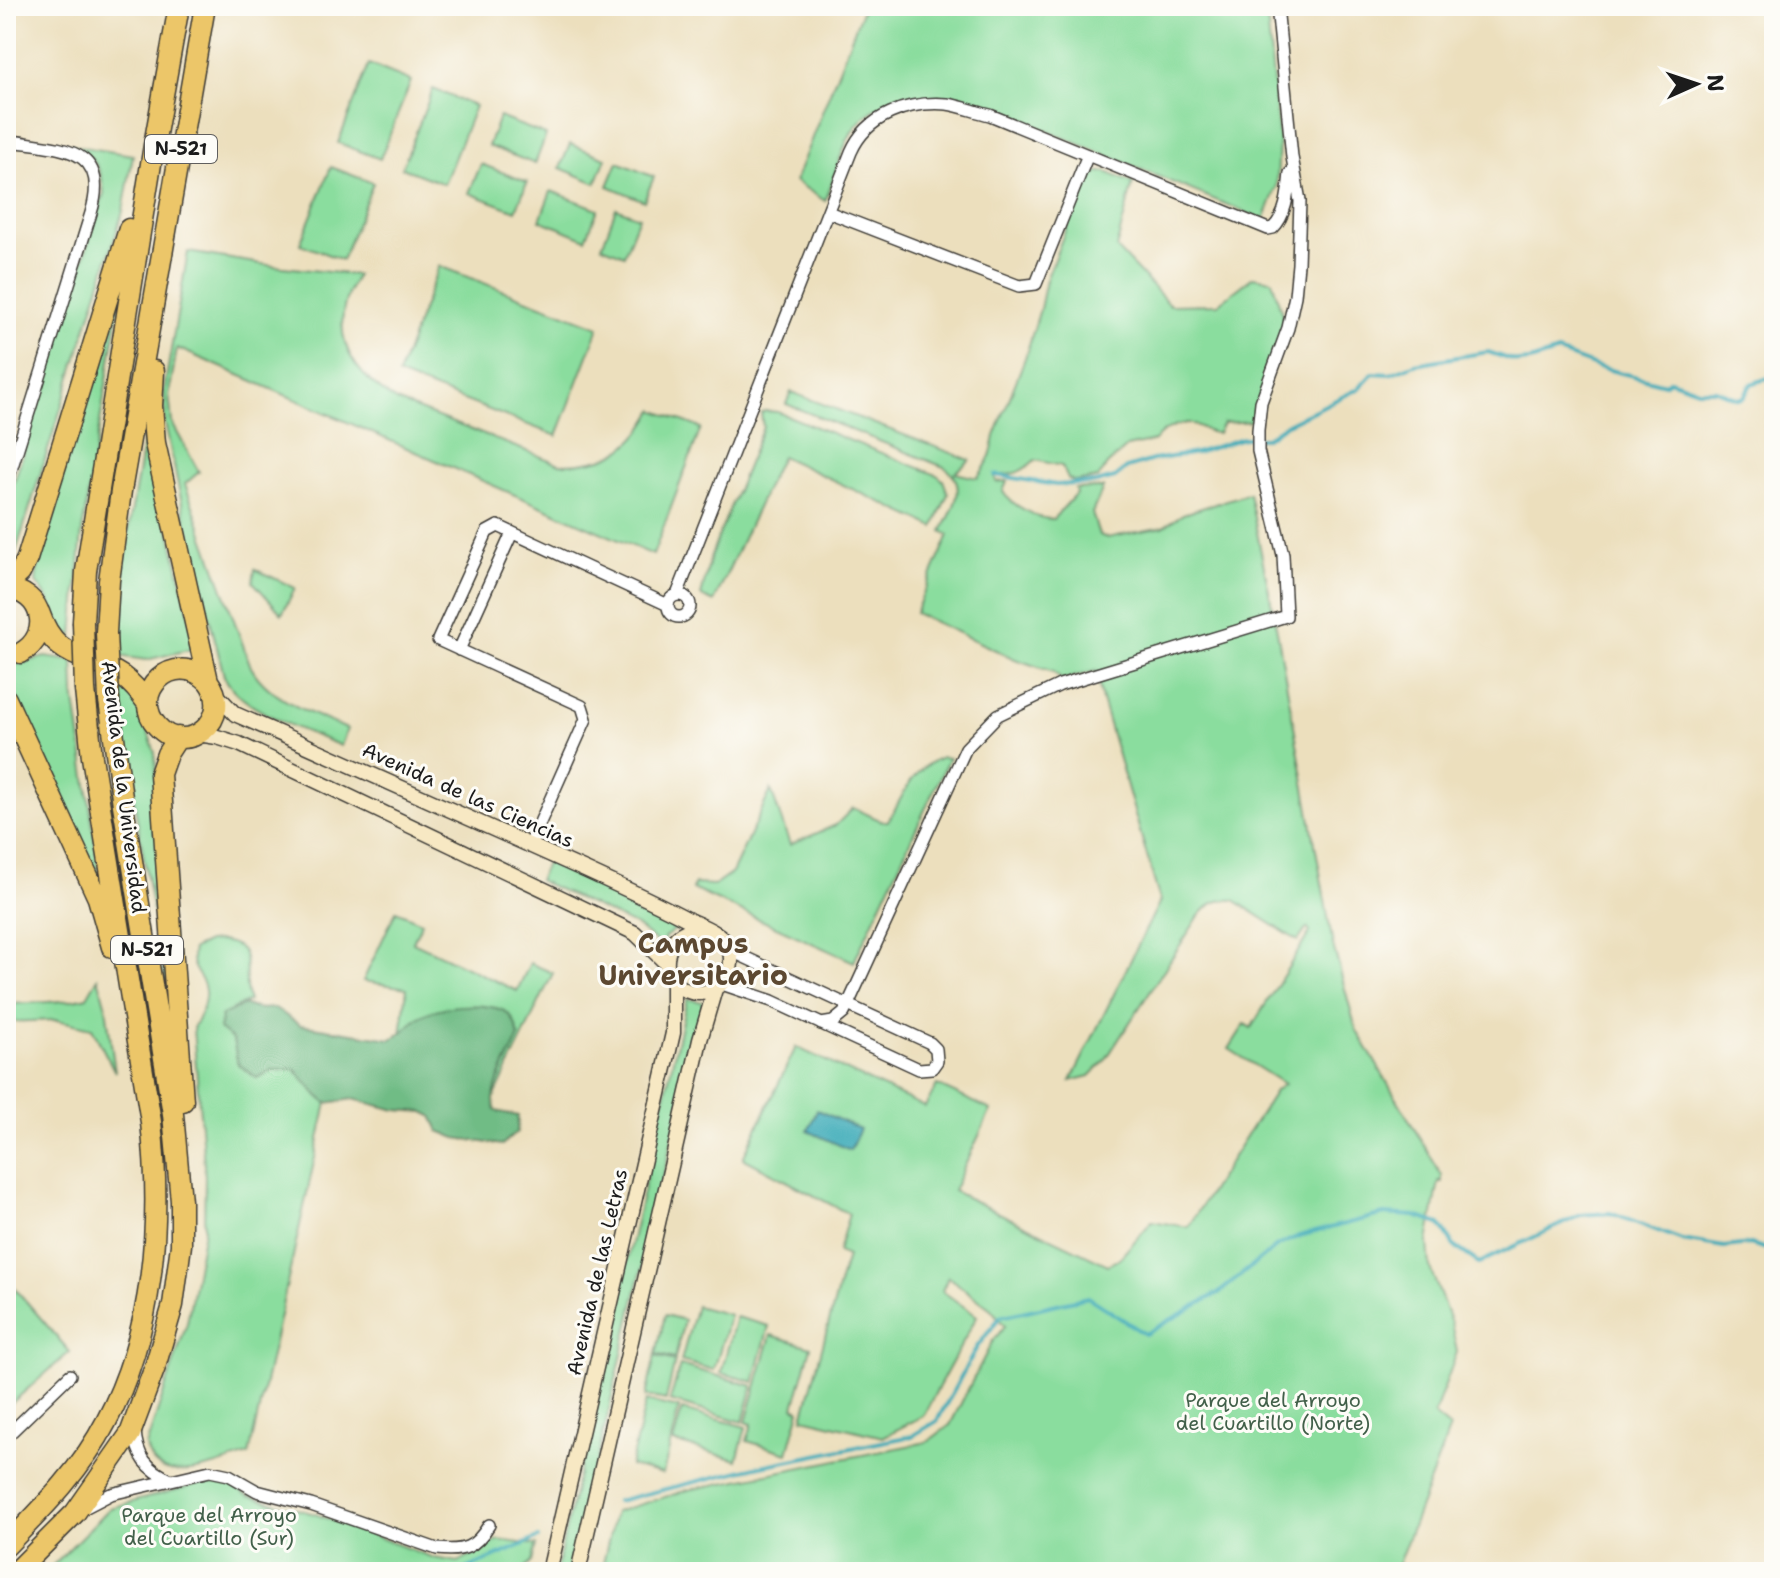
<svg xmlns="http://www.w3.org/2000/svg" width="1780" height="1578" viewBox="0 0 1780 1578" font-family="'Shantell Sans',sans-serif">
<style>
.green{fill:#8add9e;stroke:#537c5d;stroke-width:2}
.forest{fill:#6fbc85;stroke:#466c50;stroke-width:2}
.water{fill:#3aaab8;stroke:#2b636a;stroke-width:2}
.lines{fill:none;stroke-linecap:round;stroke-linejoin:round}
.stream{stroke:#3aaab8;stroke-width:4}
.street-casing{stroke:#3b3934;stroke-width:14}
.secondary-casing{stroke:#3b3934;stroke-width:17}
.highway-casing{stroke:#3b3934;stroke-width:23}
.street{stroke:#fff;stroke-width:11}
.secondary{stroke:#f7e8c3;stroke-width:14}
.highway{stroke:#ecc669;stroke-width:20}
.highway-bridge-casing{stroke:#3b3934;stroke-width:23;stroke-linecap:butt}
.highway-bridge{stroke:#ecc669;stroke-width:20}
.labels{text-anchor:middle;dominant-baseline:central;stroke-width:6;stroke-linejoin:round;paint-order:stroke}
.shield{fill:#fdfcf7;stroke:#605f5e;stroke-width:2}
.shield-label{font-size:18px;font-weight:bold;fill:#1c1c1c}
.street-label{font-size:20px;fill:#1c1c1c;stroke:#fdfcf7}
.park-label{font-size:20px;fill:#42604a;stroke:#fdfcf7}
.district-label{font-size:28px;font-weight:bold;fill:#5c4831;stroke:#fdfcf7}
</style>
<rect width="100%" height="100%" fill="#fdfcf7"/>
<filter id="ink" filterUnits="userSpaceOnUse"><feTurbulence type="fractalNoise" baseFrequency=".0125" numOctaves="2"/><feDisplacementMap in="SourceGraphic" scale="16" xChannelSelector="R" yChannelSelector="G"/><feConvolveMatrix kernelMatrix="1 2 1 2 8 2 1 2 1" color-interpolation-filters="sRGB"/></filter>
<filter id="wash" filterUnits="userSpaceOnUse"><feTurbulence type="fractalNoise" baseFrequency=".006" numOctaves="4" result="noise"/><feDisplacementMap in="SourceGraphic" scale="32" xChannelSelector="R" yChannelSelector="G"/><feGaussianBlur stdDeviation="1.8" result="paint"/><feColorMatrix in="noise" values="0 0 0 0 0 0 0 0 0 0 0 0 0 0 0 0 0 1.4 0 .05"/><feComposite in="paint" operator="in"/></filter>
<g filter="url(#wash)">
<rect width="100%" height="100%" fill="#ecdfbd"/>
<path class="green" d="M864,6H1266L1279,140L1277,186L1264,220L972,100C935,94 882,92 856,126C844,140 833,182 825,201L795,181Z
M369,64L411,81L380,159L338,143Z
M433,89L475,106L444,184L402,168Z
M499,117L546,135L535,164L488,146Z
M570,144L606,158L596,183L560,168Z
M70,145L133,155L123,211L13,561L6,570V508L104,193C102,168 94,155 70,145Z
M618,162L654,177L644,201L608,186Z
M481,164L527,182L516,211L469,193Z
M331,167L373,183L342,260L300,244Z
M1098,172H1106L1133,183L1116,248L1170,305L1218,304L1253,277L1272,280L1283,317V330L1255,421L1223,423L1218,433C1209,433 1208,431 1200,427C1184,418 1164,428 1154,441L1127,447L1107,465L1098,478L1075,482L1068,479L1062,466L1035,460C1022,472 1013,476 995,475L996,482L1007,481L1003,492C1010,504 1039,520 1053,519L1076,494L1075,489L1103,488L1092,513L1099,535L1107,538L1163,527L1183,514L1249,493L1277,631L1333,945L1356,1029L1442,1176V1182L1439,1181L1428,1242L1430,1268L1451,1323L1457,1352L1434,1415L1450,1428L1395,1572H601L615,1512L688,1490L927,1442L950,1425L992,1342L1005,1326L991,1309L948,1277L942,1291L977,1316L923,1416L883,1437L803,1418L847,1256L838,1252L849,1214L743,1158L796,1047L925,1107L937,1085L991,1110L953,1191L1108,1265L1119,1259L1152,1221L1188,1227L1275,1091L1284,1084L1229,1049L1245,1024L1251,1028L1310,932L1307,928L1298,941L1234,900C1218,898 1209,904 1199,916L1104,1062L1090,1076L1071,1081L1160,901L1102,700L1096,671L1062,680L1053,672L1015,659L915,613L949,535L942,531C953,510 970,483 944,467L786,404L791,392L970,460L955,473L977,478C988,465 992,453 995,436L1025,358L1040,309L1046,280L1084,182Z
M551,191L598,209L586,239L540,220Z
M616,208L639,217L624,255L602,246Z
M188,252L274,266L357,275C326,329 347,370 396,401L560,464C606,464 632,452 654,410L701,428L653,555L177,348L169,395L172,423L199,472L185,484L251,667C269,700 315,715 347,729L341,746C306,731 240,711 224,676L187,527L165,423L164,390Z
M439,266L599,327L557,436L398,375Z
M123,282L82,531L73,636L58,628L48,599L36,582L39,557L36,555Z
M765,411L778,412L937,475L943,480L948,494L934,527L781,456L714,602L701,596L711,555L763,427L761,413Z
M146,428L197,648L146,660L118,656L119,584Z
M255,569L295,588L282,614L253,582Z
M45,657L73,661L74,693L101,884L80,849L6,680V667Z
M120,685L138,702L155,753L169,1005L128,766Z
M942,757L949,758L854,962L692,889L695,884L715,885L732,873L771,790L790,845L836,825L853,808L882,821H888C904,795 912,768 942,757Z
M547,862L681,925L665,937L661,946L637,926L538,880Z
M396,911L422,922L413,942L517,991L530,963L553,973L493,1100V1092L519,1036L409,1026L401,1035L407,988L363,981Z
M220,941C261,946 238,973 249,1001L232,1009L233,1040L238,1064L257,1078L273,1070L294,1068C306,1080 313,1094 327,1103L249,1455C218,1463 156,1493 146,1446L187,1323L204,1230L205,1177L193,1028C201,1014 211,995 201,979C194,968 190,964 193,949L208,942Z
M98,978L106,1007L115,1072L92,1028L57,1020L6,1022V1005C33,1001 61,1004 87,997Z
M687,999L704,1002L571,1572H556Z
M6,1278L70,1352L6,1408Z
M696,1306L730,1315L714,1370L681,1361Z
M665,1315L684,1320L675,1359L656,1354Z
M736,1317L769,1326L754,1382L721,1373Z
M771,1335L811,1347L794,1407L800,1410L788,1453L747,1441L752,1424L746,1422Z
M655,1356L675,1361L666,1400L646,1396Z
M680,1365L753,1386L743,1422L670,1401Z
M646,1401L679,1408L663,1474L630,1466Z
M682,1410L746,1427L737,1460L673,1442Z
M212,1480H222L249,1496L315,1514L434,1558L458,1562L481,1552L498,1540L536,1545L532,1562L521,1572H46L110,1508Z"/>
<path class="forest" d="M244,1005L258,1009L275,1008L300,1025L391,1039C403,1034 410,1023 421,1016C439,1005 483,1002 502,1010C513,1014 516,1026 519,1036C511,1057 487,1090 496,1111L518,1116L517,1132L502,1145L456,1138L439,1131L432,1116L424,1112L396,1110L353,1099L327,1103C313,1094 306,1080 294,1069L273,1070L257,1078L238,1064L233,1040L219,1029L222,1015Z"/>
<path class="water" d="M817,1110L860,1129L850,1150L808,1131Z"/>
<g class="lines">
<path class="stream" d="M995,475L1056,485L1096,483L1115,478L1127,468L1153,460L1196,453L1243,438H1266L1285,425L1358,389L1373,373L1390,374L1415,364L1488,352L1518,362L1530,361L1558,352L1598,367L1665,384L1670,380L1698,390H1716L1738,399L1744,397L1751,384L1774,376
M617,1501L756,1467L912,1436L937,1421L977,1347L1000,1317L1088,1297L1145,1334L1220,1292L1277,1246L1299,1236L1384,1214L1415,1216L1440,1224L1454,1246L1479,1263L1581,1215L1610,1213L1682,1240L1724,1247L1750,1244L1774,1251
M460,1572L538,1538"/>
</g>
</g>
<g filter="url(#ink)">
<g class="lines">
<g class="street-casing">
<path id="street" d="M6,140C56,149 112,144 91,213L6,486
M828,212L1019,286L1036,284L1087,157
M677,595L851,152C867,115 908,101 947,104C961,106 976,112 990,115L1268,229L1273,228C1287,214 1288,192 1290,173
M668 606a11 11 0 1 1 22 0a11 11 0 1 1-22 0Z
M459,650L512,533
M530,845L586,719L582,706L438,640L487,532L498,526L668,605
M722,984L772,1001L919,1069L932,1068L937,1061L936,1049L930,1043L729,950
M821,1024L833,1022L844,1013L966,748L998,715L1060,685L1286,616L1283,555L1258,451V430L1261,402L1288,328L1295,296L1298,264L1300,201L1292,157L1277,6
M135,1430C136,1456 148,1470 171,1480
M6,1437L70,1375
M82,1509L111,1494L210,1471L229,1475L257,1491L311,1505L437,1549C464,1552 475,1548 489,1525"/>
</g>
<g class="secondary-casing">
<path id="secondary" d="M215,693L235,714C352,765 468,818 585,870C620,886 655,902 689,920C699,925 713,930 721,937C727,943 731,951 731,959C732,980 712,997 691,992C650,982 665,919 708,930
M198,734L217,737L239,744L635,933L667,964
M549,1572L673,1033V981
M578,1572L700,1040L715,989"/>
</g>
<g class="highway-casing">
<path id="highway" d="M154,371L152,406L155,443L208,681C236,718 186,759 157,726C128,693 174,648 208,681
M6,586L20,573L27,559L129,229
M6,589C43,591 53,635 21,653
M39,612C56,663 85,651 122,676C132,683 141,694 148,704
M83,622L86,571L154,145L179,6
M106,633L109,581L121,491L205,6
M6,699L98,898L112,947
M178,737L167,754L160,774L183,1101
M6,1546C42,1509 82,1469 106,1422C154,1332 162,1222 151,1122L92,757L85,690
M16,1572L75,1513L130,1434L155,1367L173,1305L181,1245V1201L173,1114L123,805L109,700"/>
</g>
<use href="#street" class="street"/>
<use href="#secondary" class="secondary"/>
<use href="#highway" class="highway"/>
<g class="highway-bridge-casing">
<path id="highway-bridge" d="M83,622L85,690
M106,633L109,700"/>
</g>
<use href="#highway-bridge" class="highway-bridge"/>
</g>
</g>
<g class="labels">
<g class="shield">
<rect x="145" y="135" width="72" height="28" rx="6"/>
<rect x="111" y="936" width="72" height="28" rx="6"/>
</g>
<g class="shield-label">
<text x="181" y="149">N-521</text>
<text x="147" y="950">N-521</text>
</g>
<g class="street-label">
<text transform="translate(124 787) rotate(83)">Avenida de la Universidad</text>
<text transform="translate(468 795) rotate(24)">Avenida de las Ciencias</text>
<text transform="translate(597 1272) rotate(-77)">Avenida de las Letras</text>
</g>
<g class="park-label">
<text x="1273" y="1400">Parque del Arroyo<tspan x="1273" dy="23">del Cuartillo (Norte)</tspan></text>
<text x="209" y="1515">Parque del Arroyo<tspan x="209" dy="23">del Cuartillo (Sur)</tspan></text>
</g>
<g class="district-label">
<text x="693" y="943">Campus<tspan x="693" dy="32">Universitario</tspan></text>
</g>
</g>
<rect width="1780" height="1578" fill="none" stroke="#fdfcf7" stroke-width="32"/>
<g transform="translate(1696 84) rotate(87)" stroke="#fdfcf7" stroke-width="6" paint-order="stroke">
<path d="M0-6L14 30L0 20L-14 30Z" fill="#1c1c1c"/>
<text y="-12" font-size="22" font-weight="bold" text-anchor="middle" fill="#1c1c1c">N</text>
</g>
</svg>
